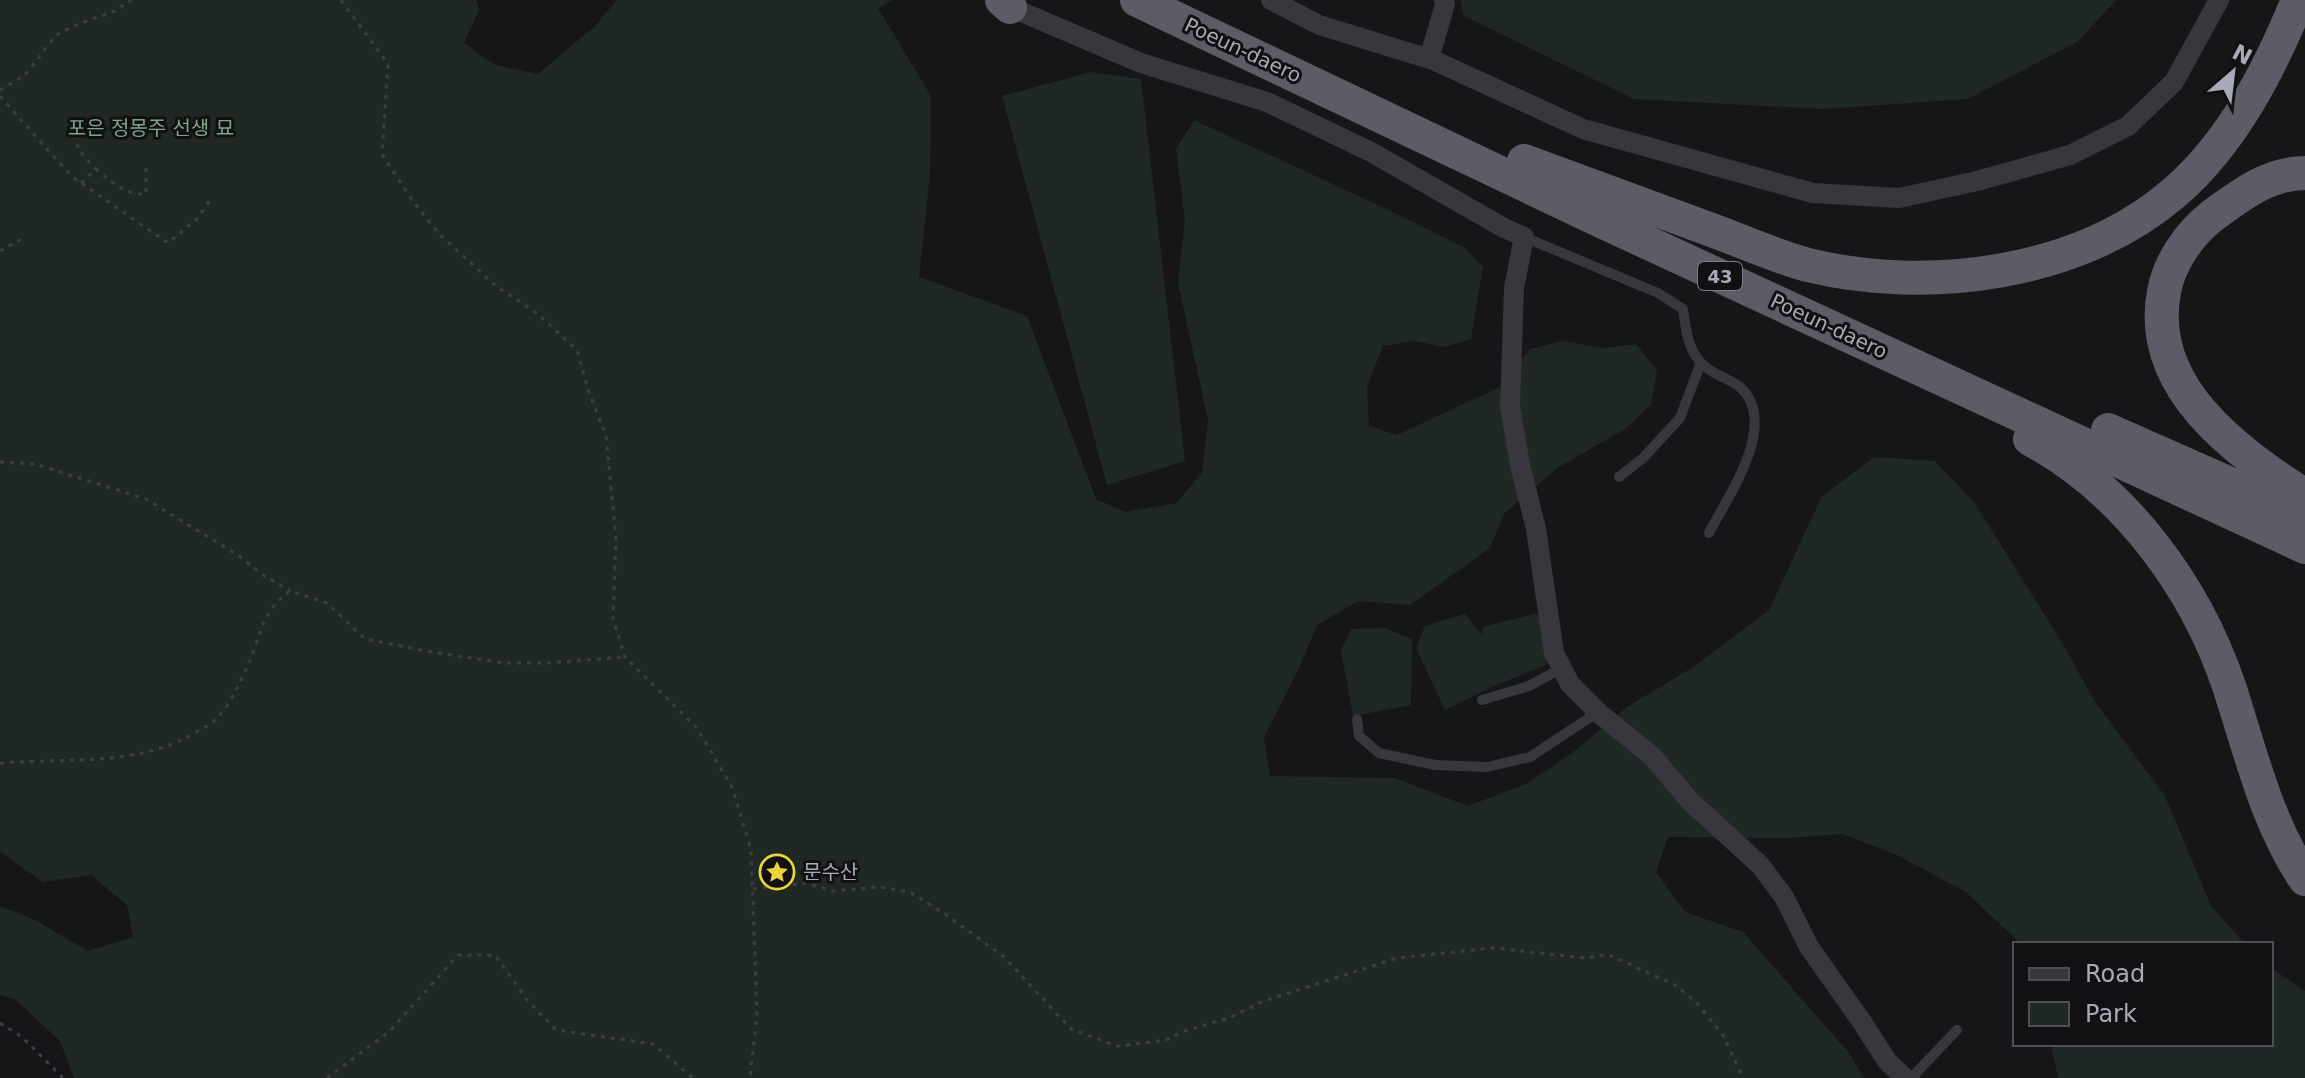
<svg xmlns="http://www.w3.org/2000/svg" width="2305" height="1078" viewBox="0 0 2305 1078" font-family="'DejaVu Sans','Noto Sans KR',sans-serif">
<style>
.green{fill:#202823}
.lines{fill:none;stroke-linecap:round;stroke-linejoin:round}
.path{stroke:#3d3e44;stroke-width:3;stroke-dasharray:4 6;stroke-linecap:butt}
.service{stroke:#38373d;stroke-width:10}
.minor{stroke:#38373d;stroke-width:20}
.trunk{stroke:#5b5c65;stroke-width:34}
.labels{text-anchor:middle;dominant-baseline:central;stroke-width:6;stroke-linejoin:round;paint-order:stroke}
.shield{fill:#111113;stroke:#7b7c86;stroke-width:2}
.shield-label{font-size:18px;font-weight:bold;fill:#a9aab7}
.street-label{font-size:20px;fill:#a9aab7;stroke:#111113}
.park-label{font-size:20px;fill:#80a289;stroke:#111113}
.poi-label{font-size:20px;fill:#a9aab7;stroke:#111113;text-anchor:start}
</style>
<rect width="100%" height="100%" fill="#161618"/>
<path class="green" d="M0,0H476L479,10L464,43L495,65L538,74L594,27L617,0H893L878,8L931,96L930,174L919,277L1027,316L1096,499L1126,512L1176,503L1202,473L1208,420L1178,283L1185,220L1176,149L1194,120L1378,205L1465,248L1483,267L1471,339L1444,347L1415,341L1383,346L1367,386L1369,426L1397,435L1500,387L1530,349L1562,341L1605,348L1636,344L1657,371L1651,404L1625,429L1557,468L1504,514L1490,548L1410,605L1358,601L1317,625L1299,668L1264,737L1270,776L1395,778L1468,806L1528,783L1572,753L1627,707L1695,666L1769,610L1822,496L1874,457L1935,461L1974,502L2064,646L2095,702L2165,796L2211,906L2245,944H2021L1966,892L1897,855L1843,834L1786,838L1668,837L1656,872L1685,912L1743,932L1849,1053L1864,1078H74L60,1041L16,1000L0,995V906L33,919L88,951L133,937L127,905L91,875L43,882L0,852Z
M1460,0H2116L2077,42L1968,99L1823,109L1634,99L1464,16Z
M1091,72L1141,79L1185,461L1107,485L1002,96Z
M1465,614L1482,635V628L1486,626L1535,614L1545,618L1548,640L1546,665L1496,685L1445,710L1416,648L1425,626Z
M1385,628L1412,639L1411,705L1353,716L1341,650L1351,629Z
M2271,968L2305,991V1078H2058L2051,1044H2271Z"/>
<g class="lines">
<path class="path" d="M341,0L388,64L382,154L412,200L439,234L496,286L538,314L577,350L588,390L606,435L616,538L613,619L625,657L697,728L732,787L751,849L757,1013L750,1078
M0,90L25,75L55,36L73,26L115,11L131,0
M0,96L71,176L168,243L198,218L212,197
M74,124C73,145 81,154 96,169
M81,183L96,169C112,182 124,195 146,194V167
M0,251L23,238
M0,462L35,464L146,499L239,556L263,575L290,591
M0,763C65,758 141,767 198,731C205,727 213,723 218,717C230,704 239,685 246,669C261,639 260,611 290,591L327,603L365,639L426,651L504,663H547L625,657
M753,889L807,883L832,891L879,887L910,892L945,914L1003,956L1071,1029L1117,1046L1166,1040L1184,1031L1229,1018L1264,1001L1397,958L1493,948L1586,958L1607,954L1675,985L1695,1001L1723,1035L1743,1078
M0,1023L22,1037L63,1078
M327,1078L390,1031L458,955H495L527,1000L556,1030L653,1044L693,1078"/>
<path class="service" d="M1524,237L1658,293L1683,309C1686,334 1689,359 1713,372C1721,377 1733,381 1740,387C1780,424 1728,496 1709,533
M1619,477L1643,458L1680,418L1700,365
M1482,700L1529,686L1562,668
M1357,719L1359,736L1379,753L1435,765L1487,767L1530,757L1598,712
M1915,1078L1914,1075L1957,1030"/>
<path class="minor" d="M1015,0L1010,7L1141,63L1267,102L1371,152L1504,228L1524,237L1514,288L1510,407L1520,465L1536,529L1554,653L1570,684L1600,714L1652,756L1691,802L1760,865L1784,897L1809,947L1862,1022L1887,1061L1905,1078
M1271,0L1319,25L1433,60L1583,129L1813,193L1899,198L1977,181L2070,155L2128,126L2174,82L2219,0
M1429,59L1445,4L1444,0"/>
<path class="trunk" d="M1002,0L1010,7
M1137,0L1601,221L2305,547
M1524,161C1588,184 1652,208 1717,232C1747,243 1777,257 1808,265C1927,294 2080,275 2175,192C2232,143 2270,69 2298,0
M2305,173C2269,173 2240,195 2212,216C2189,234 2169,263 2164,292C2146,387 2235,450 2305,496
M2108,430L2305,517
M2030,439C2125,490 2195,586 2229,686C2250,750 2266,821 2305,879"/>
</g>
<defs>
<g id="sight-ring" transform="scale(1.8)"><circle r="9.5" fill="#111113" stroke="#ebd53b" stroke-width="1.5"/><path d="M0-6L1.8-2.2L6-1.7L2.9 1.2L3.7 5.4L0 3.3L-3.7 5.4L-2.9 1.2L-6-1.7L-1.8-2.2Z" fill="#ebd53b"/></g>
</defs>
<g fill-rule="evenodd">
<use href="#sight-ring" x="777" y="872"/>
</g>
<g class="labels">
<rect class="shield" x="1698" y="262" width="44" height="28" rx="6"/>
<g class="shield-label">
<text x="1720" y="276">43</text>
</g>
<g class="street-label">
<text transform="translate(1243 50) rotate(25)">Poeun-daero</text>
<text transform="translate(1829 326) rotate(25)">Poeun-daero</text>
</g>
<g class="park-label">
<text x="151" y="128">포은 정몽주 선생 묘</text>
</g>
<g class="poi-label">
<text x="803" y="872">문수산</text>
</g>
</g>
<rect x="2013" y="942" width="260" height="104" fill="#111113" stroke="#4e4e55" stroke-width="2"/>
<rect x="2029" y="968" width="40" height="12" fill="#38373d" stroke="#4e4e55" stroke-width="2"/>
<text x="2085" y="982" font-size="24" fill="#a9aab7">Road</text>
<rect x="2029" y="1002" width="40" height="24" fill="#202823" stroke="#4e4e55" stroke-width="2"/>
<text x="2085" y="1022" font-size="24" fill="#a9aab7">Park</text>
<g transform="translate(2233 72) rotate(28)" stroke="#111113" stroke-width="6" paint-order="stroke">
<path d="M0-6L14 30L0 20L-14 30Z" fill="#a9aab7"/>
<text y="-12" font-size="22" font-weight="bold" text-anchor="middle" fill="#a9aab7">N</text>
</g>
</svg>
